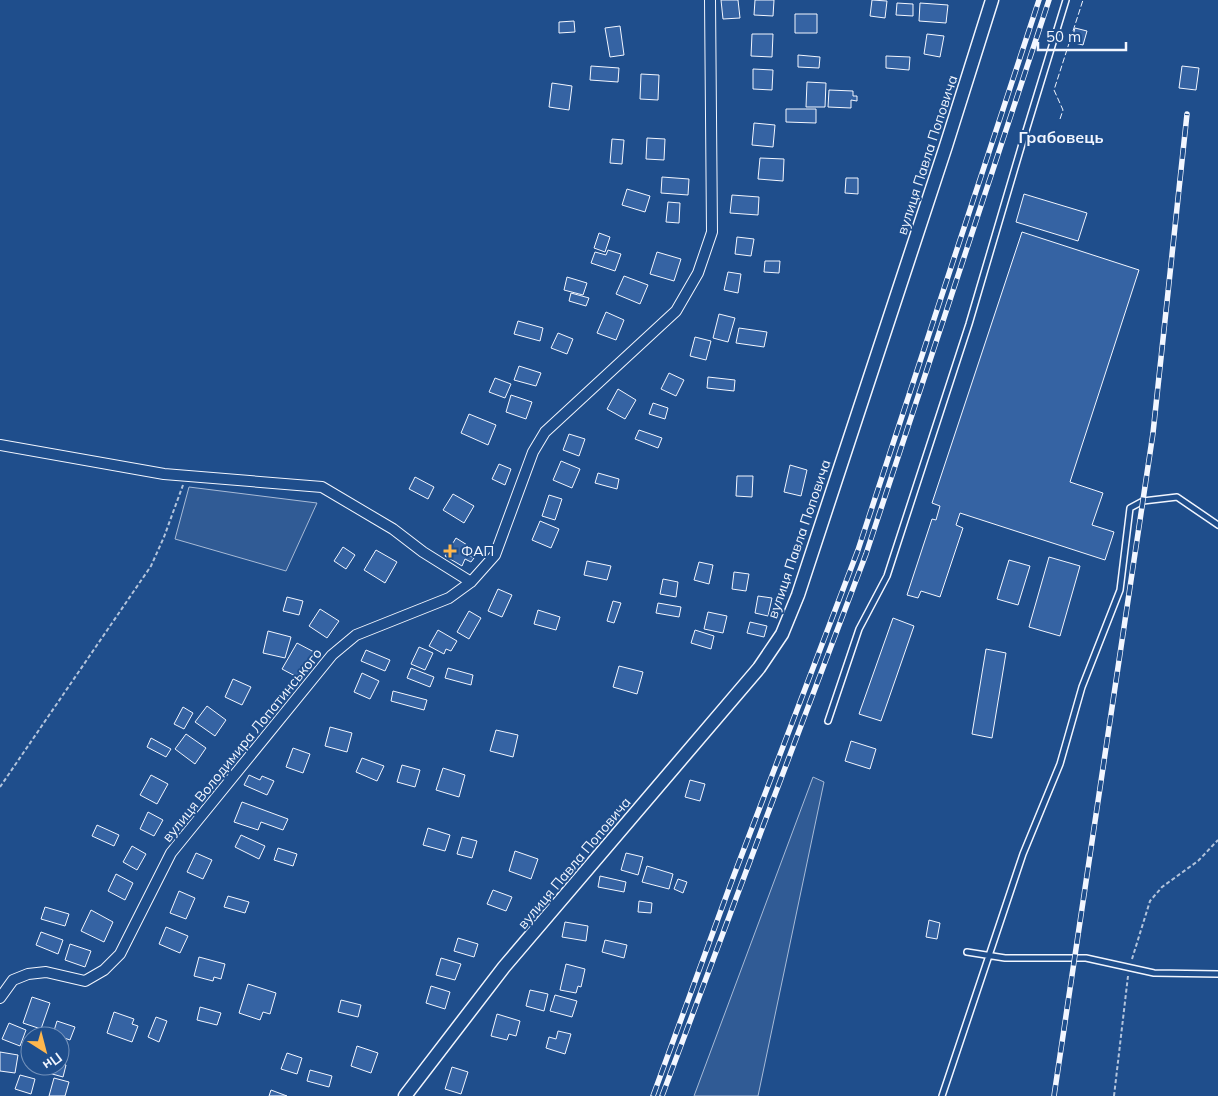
<svg xmlns="http://www.w3.org/2000/svg" width="1218" height="1096" viewBox="0 0 1218 1096" font-family="Mulish,sans-serif">
<style>
.built{fill:#305b95;stroke:#a8bbd7}
.building{fill:#3563a3;stroke:#f2f6ff}
.lines{fill:none;stroke-linecap:round;stroke-linejoin:round}
.service-casing{stroke:#f2f6ff;stroke-width:8}
.minor-casing{stroke:#f2f6ff;stroke-width:12}
.tertiary-casing{stroke:#f2f6ff;stroke-width:15}
.path{stroke:#b3c4dc;stroke-width:2;stroke-dasharray:4 2.5;stroke-linecap:butt}
.service{stroke:#1f4e8c;stroke-width:5}
.minor{stroke:#1f4e8c;stroke-width:10}
.tertiary{stroke:#1f4e8c;stroke-width:12}
.rail-casing{stroke:#f2f6ff;stroke-width:5.5}
.rail{stroke:#1f4e8c;stroke-width:4;stroke-dasharray:11;stroke-linecap:butt}
.fence{stroke:#f2f6ff;stroke-width:1;stroke-dasharray:6 2.5;stroke-linecap:butt}
.poi-dot{fill:#ffb74d;stroke:#1f4e8c;stroke-width:2}
.labels{text-anchor:middle;dominant-baseline:central;stroke-width:4;stroke-linejoin:round;paint-order:stroke}
.street-label{font-size:14px;fill:#f2f6ff;stroke:#1f4e8c}
.poi-label{font-size:14px;fill:#f2f6ff;stroke:#1f4e8c;text-anchor:start}
.quarter-label{font-size:16px;font-weight:bold;fill:#f2f6ff;stroke:#1f4e8c}
</style>
<rect width="100%" height="100%" fill="#1f4e8c"/>
<path class="built" d="M189,487L317,503L286,571L175,539Z
M813,777L824,782L758,1096H694Z"/>
<path class="building" d="M721,0H738L740,18L723,19Z
M755,0H774L773,16L754,15Z
M872,0L887,1L885,18L870,16Z
M897,3L913,4V16L896,15Z
M920,3L948,5L946,23L919,21Z
M795,14H817V33H795Z
M574,21L575,32L559,33V22Z
M620,26L624,55L610,57L605,28Z
M1075,28L1087,31L1083,45L1071,42Z
M752,34H773L772,57L751,56Z
M927,34L944,36L940,57L924,54Z
M798,55L820,57L819,68L798,67Z
M886,56L910,57L909,70L886,68Z
M591,66L619,68L618,82L590,80Z
M1182,66L1199,68L1196,90L1179,88Z
M753,69L773,70L772,90L753,89Z
M641,74L659,75L658,100L640,99Z
M807,82L826,83L825,107H806Z
M552,83L572,86L569,110L549,107Z
M829,90L853,91V96H857V101L851,100V108L828,107Z
M786,109H816V123L786,122Z
M754,123L775,125L773,147L752,145Z
M647,138L665,139L664,160L646,159Z
M612,139L624,140L622,164L610,163Z
M760,158L784,159L783,181L758,179Z
M662,177L689,179L688,195L661,193Z
M846,178H858V194L845,193Z
M627,189L650,196L645,212L622,205Z
M1024,194L1087,213L1078,241L1016,222Z
M732,195L759,197L758,215L730,213Z
M668,202L680,203L679,223L666,222Z
M1022,232L1139,270L1070,482L1103,493L1092,525L1114,532L1105,560L960,513L956,525L963,528L940,597L921,591L918,598L907,595L932,519L936,520L940,506L932,503Z
M599,233L610,237L605,252L594,248Z
M737,237L754,239L751,256L735,254Z
M608,250L621,254L615,271L591,263L595,252L606,255Z
M657,252L681,259L674,281L650,274Z
M765,261H780L779,273L764,272Z
M728,272L741,274L738,293L724,290Z
M624,276L648,285L640,304L616,294Z
M567,277L587,283L583,295L564,290Z
M571,293L589,298L586,306L569,301Z
M606,312L624,320L616,340L597,333Z
M719,314L735,318L728,342L713,338Z
M518,321L543,328L540,341L514,334Z
M739,328L767,332L764,347L736,343Z
M558,333L573,339L567,354L551,348Z
M695,337L711,341L706,360L690,356Z
M519,366L541,373L536,386L514,380Z
M669,373L684,380L676,396L661,389Z
M708,377L735,380L734,391L707,388Z
M495,378L511,384L505,398L489,392Z
M618,389L636,400L625,419L607,409Z
M511,395L532,402L526,419L506,412Z
M653,403L668,408L665,419L649,414Z
M469,414L496,425L488,445L461,433Z
M639,430L662,438L658,448L635,439Z
M569,434L585,439L579,456L563,450Z
M561,461L580,469L572,488L553,480Z
M499,464L511,469L505,485L492,479Z
M790,465L807,470L801,496L784,492Z
M598,473L619,479L617,489L595,483Z
M737,476H753L752,497L736,496Z
M415,477L434,487L428,499L409,489Z
M453,494L474,506L464,523L443,510Z
M549,495L562,499L555,520L542,516Z
M540,521L559,529L551,548L532,540Z
M456,538L472,548L468,555L474,558L471,562L465,559L462,566L445,556Z
M343,547L355,555L346,569L334,561Z
M376,550L397,562L385,583L364,570Z
M1049,557L1080,566L1060,636L1029,627Z
M1009,560L1030,566L1018,605L997,599Z
M587,561L611,566L607,580L584,575Z
M699,562L713,565L709,584L694,580Z
M734,572L749,574L746,591L732,589Z
M663,579L678,582L676,597L660,594Z
M498,589L512,595L502,617L488,611Z
M758,596L772,598L768,616L755,613Z
M287,597L303,601L299,615L283,611Z
M613,601L621,603L614,623L607,621Z
M658,603L681,607L679,617L656,613Z
M320,609L339,621L327,638L309,626Z
M538,610L560,617L556,630L534,624Z
M469,611L481,618L469,639L457,632Z
M708,612L727,616L723,633L704,629Z
M893,618L914,626L881,721L859,714Z
M750,622L767,626L764,637L747,633Z
M438,630L457,641L451,651L446,649L444,654L429,646Z
M695,630L714,636L711,649L691,643Z
M268,631L291,637L285,658L263,653Z
M297,643L314,652L299,678L282,669Z
M419,647L433,653L425,670L411,664Z
M986,649L1006,653L992,738L972,734Z
M366,650L390,660L385,671L361,661Z
M619,666L643,672L637,694L613,687Z
M411,668L434,677L430,687L407,678Z
M448,668L473,675L471,685L445,678Z
M362,673L379,681L370,699L354,692Z
M233,679L251,687L242,705L225,697Z
M393,691L427,700L424,710L391,701Z
M207,706L226,720L215,736L195,722Z
M183,707L193,713L184,729L174,724Z
M330,727L352,733L347,752L325,746Z
M496,730L518,735L513,757L490,751Z
M186,734L206,748L195,764L175,749Z
M151,738L171,749L166,757L147,747Z
M851,741L876,749L870,769L845,761Z
M293,748L310,754L303,773L286,767Z
M362,758L384,766L377,781L356,772Z
M402,765L420,770L415,787L397,782Z
M443,768L465,775L459,797L436,790Z
M151,775L168,784L157,804L140,795Z
M249,775L260,780L262,776L274,781L267,795L244,785Z
M690,780L705,784L700,801L685,797Z
M242,802L288,819L283,830L261,822L258,830L234,822Z
M148,812L163,820L154,836L140,829Z
M97,825L119,835L114,846L92,836Z
M428,828L450,835L445,851L423,845Z
M241,835L265,846L259,859L235,847Z
M462,837L477,841L472,858L457,854Z
M132,846L146,854L137,870L123,862Z
M278,848L297,854L293,866L274,860Z
M515,851L538,859L531,879L509,871Z
M196,853L212,860L203,879L187,872Z
M626,853L643,857L638,875L621,870Z
M647,866L673,874L669,889L642,882Z
M116,874L133,883L125,900L108,891Z
M600,876L626,882L624,892L598,887Z
M678,879L687,882L683,893L674,889Z
M493,890L512,897L506,911L487,904Z
M179,891L195,898L186,919L170,913Z
M228,896L249,902L245,913L224,907Z
M639,901L652,903L651,913L638,912Z
M45,907L69,914L65,926L41,919Z
M91,910L113,922L104,942L81,931Z
M929,920L940,923L937,939L926,937Z
M565,922L588,926L586,941L562,937Z
M166,927L188,936L180,953L159,944Z
M41,932L63,940L58,954L36,945Z
M458,938L478,944L474,957L454,951Z
M605,940L627,945L624,958L602,952Z
M70,944L91,951L85,967L65,960Z
M199,957L225,964L221,979L214,977L213,981L194,976Z
M441,958L461,964L455,980L436,975Z
M566,964L585,969L581,987L578,986L576,993L560,990Z
M248,984L276,993L270,1014L263,1012L260,1020L239,1013Z
M431,986L450,992L445,1009L426,1003Z
M530,990L548,994L544,1011L526,1006Z
M555,995L577,1001L572,1017L550,1011Z
M32,997L50,1003L41,1029L23,1023Z
M341,1000L361,1005L358,1017L338,1012Z
M200,1007L221,1013L217,1025L197,1020Z
M114,1012L134,1019L132,1024L138,1026L132,1042L107,1033Z
M497,1014L520,1021L516,1036L509,1034L507,1040L491,1036Z
M156,1017L167,1021L159,1042L148,1037Z
M57,1021L75,1027L70,1040L53,1034Z
M9,1023L26,1030L20,1046L2,1039Z
M558,1031L571,1034L565,1054L546,1048L549,1037L556,1039Z
M357,1046L378,1053L371,1073L351,1066Z
M0,1052L18,1055L15,1073L0,1071Z
M287,1053L302,1058L297,1074L281,1069Z
M60,1063L66,1065L63,1077L31,1068L32,1066H60Z
M452,1067L468,1072L461,1094L445,1089Z
M310,1070L332,1076L329,1087L307,1081Z
M20,1075L35,1079L31,1094L15,1089Z
M54,1078L69,1082L65,1096H49Z
M271,1090L287,1096H269Z"/>
<g class="lines">
<g class="service-casing">
<path id="service" d="M828,721L859,629L887,576L969,324L1022,144L1066,0
M967,952L1005,958H1086L1154,973L1218,974
M942,1096L1023,854L1060,764L1082,687L1120,590L1130,508L1143,501L1177,497L1218,525"/>
</g>
<g class="minor-casing">
<path id="minor" d="M0,445L164,474L322,487L393,529L423,552L471,582
M0,998L13,980L28,974L46,972L85,981L104,970L120,954L171,853L332,655L356,635L449,598L471,582L495,555L533,452L545,432L676,311L698,273L712,232L710,0"/>
</g>
<g class="tertiary-casing">
<path id="tertiary" d="M405,1096L504,967L759,668L782,634L798,595L946,146L992,0"/>
</g>
<path class="path" d="M0,787L151,566L164,537L183,485
M1132,959L1150,901L1162,887L1198,861L1218,840
M1114,1096L1128,976"/>
<use href="#service" class="service"/>
<use href="#minor" class="minor"/>
<use href="#tertiary" class="tertiary"/>
<g class="rail-casing">
<path id="rail" d="M653,1096L731,883L858,550L1039,0
M662,1096L771,805L866,554L1049,0
M1054,1096L1153,433L1187,114"/>
</g>
<use href="#rail" class="rail"/>
<path class="fence" d="M1060,119L1063,110L1054,90L1083,0"/>
</g>
<path class="poi-dot" d="M447.5 543.5h5v5h5v5h-5v5h-5v-5h-5v-5h5z"/>
<g class="labels">
<g class="street-label">
<text transform="translate(927 155) rotate(-72)">вулиця Павла Поповича</text>
<text transform="translate(799 539) rotate(-71)">вулиця Павла Поповича</text>
<text transform="translate(242 745) rotate(-51)">вулиця Володимира Лопатинського</text>
<text transform="translate(574 863) rotate(-50)">вулиця Павла Поповича</text>
</g>
<g class="poi-label">
<text x="461" y="551">ФАП</text>
</g>
<g class="quarter-label">
<text x="1061" y="137">Грабовець</text>
</g>
</g>
<g transform="translate(45 1051) rotate(144)"><circle r="24" fill="#1f4e8c" stroke="#7391ba"/>
<path d="M0-4L9 19L0 12L-9 19Z" fill="#ffb74d"/>
<text y="-8" font-size="14" font-weight="bold" text-anchor="middle" fill="#f2f6ff">Пн</text>
</g>
<path d="M1038 42v8h88v-8" fill="none" stroke="#f2f6ff" stroke-width="2.5"/>
<text x="1046" y="42" font-size="15" fill="#f2f6ff" stroke="#1f4e8c" stroke-width="4" paint-order="stroke">50 m</text>
</svg>
